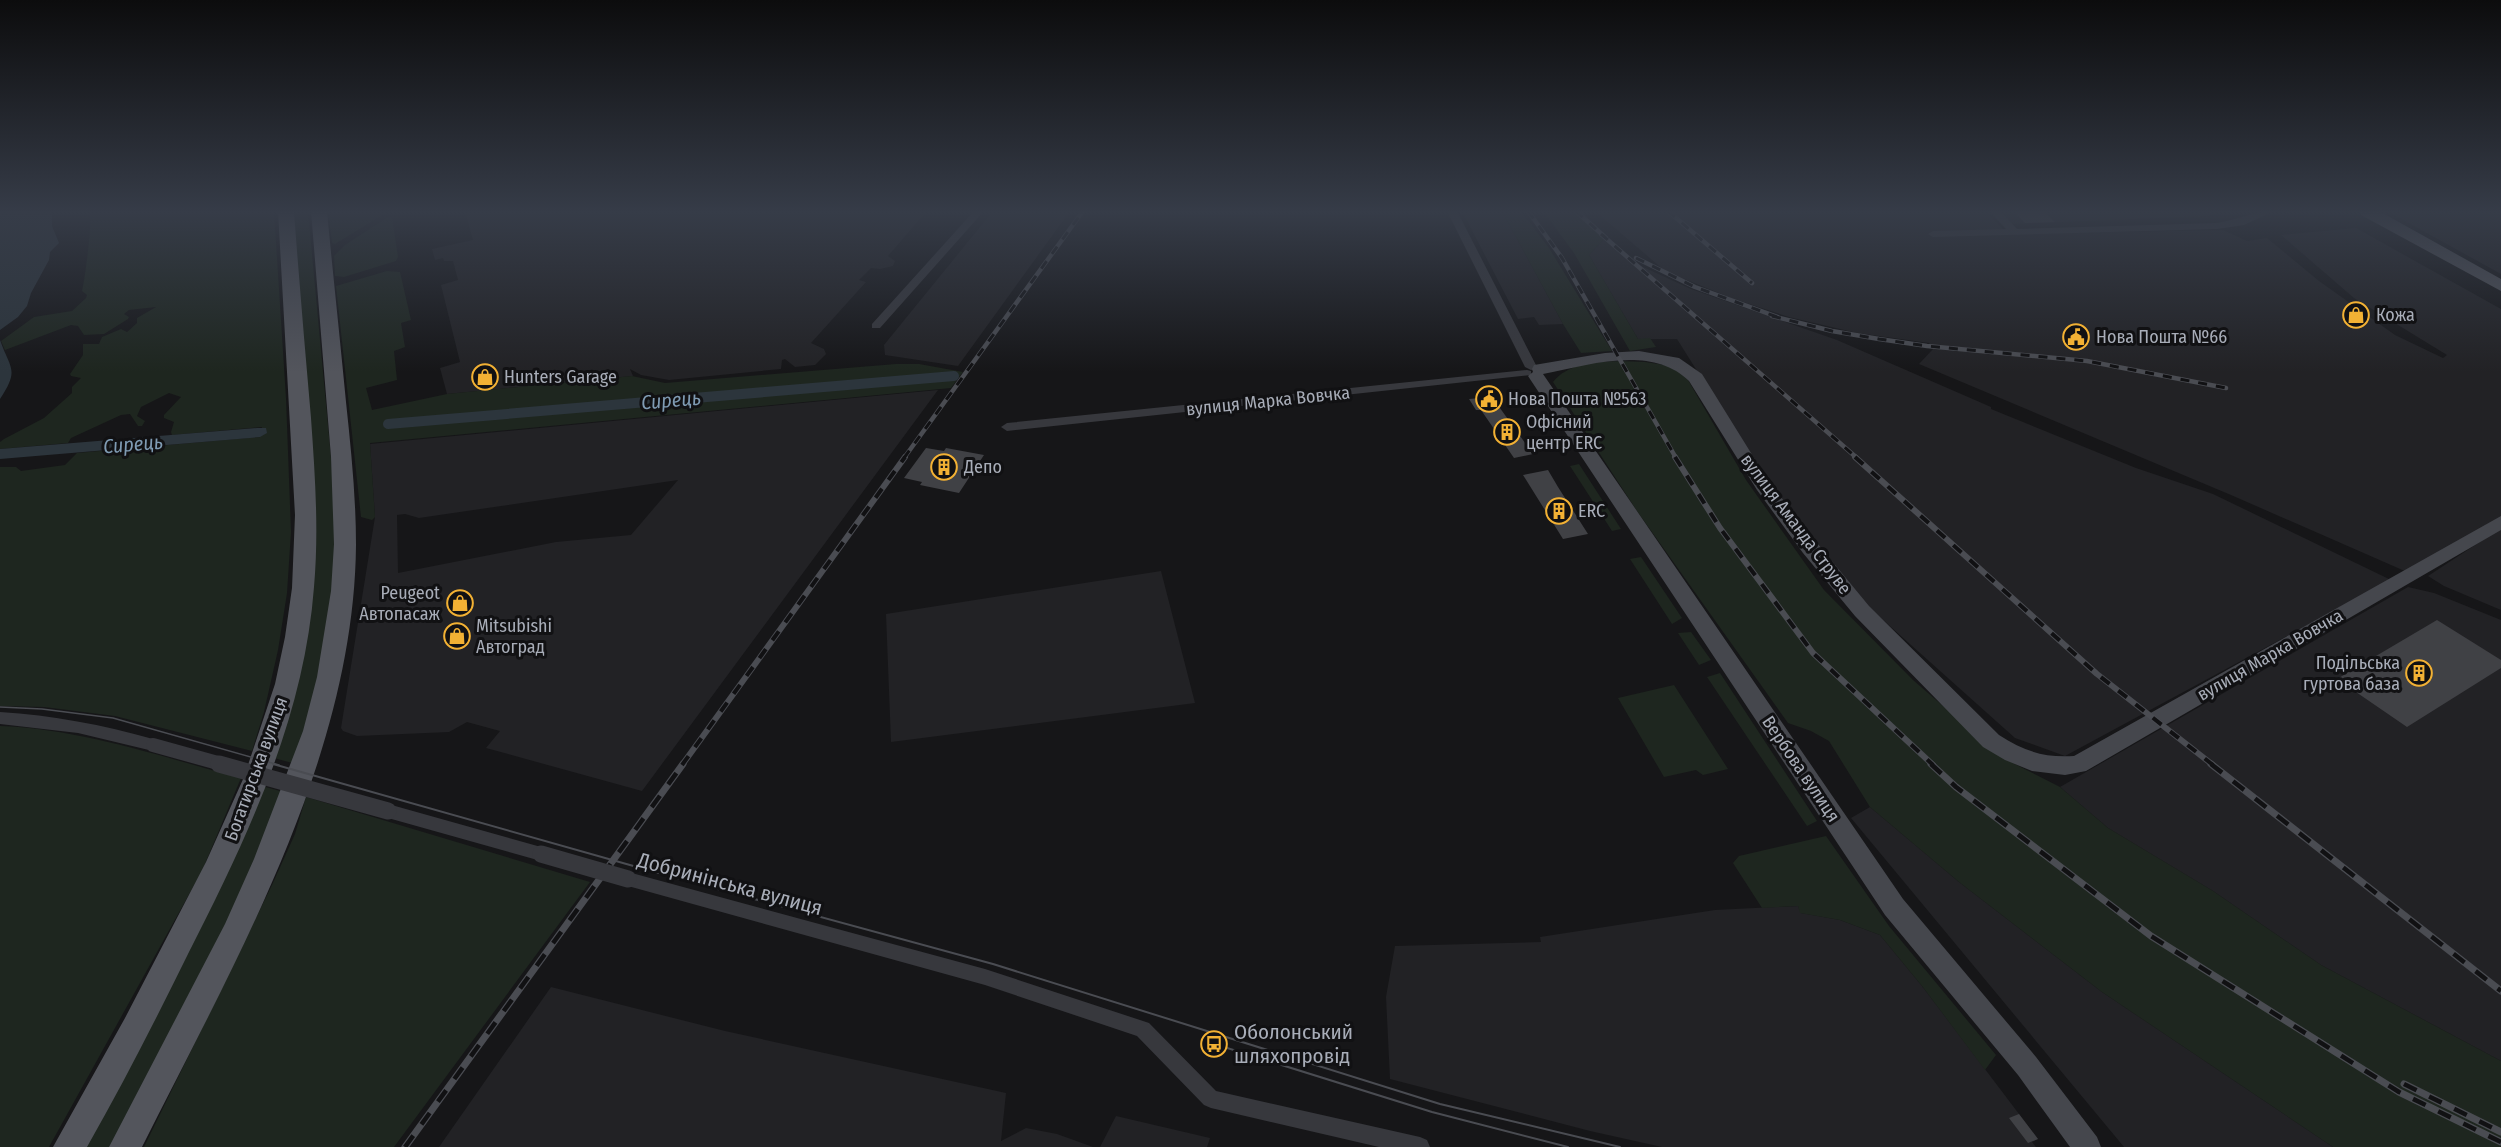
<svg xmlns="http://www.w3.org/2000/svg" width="2501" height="1147" viewBox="0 0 2501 1147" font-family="'Fira Sans Condensed',sans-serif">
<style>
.built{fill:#222225;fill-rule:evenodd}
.green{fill:#1e261f}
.water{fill:#2c353c}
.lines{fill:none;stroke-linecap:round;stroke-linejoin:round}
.canal{stroke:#2c353c;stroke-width:10}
.building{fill:#404145}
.street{fill:#37383d;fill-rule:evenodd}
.secondary{fill:#45474d;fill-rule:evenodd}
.primary{fill:#53555c;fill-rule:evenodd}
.tram-far1{stroke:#4a4c52;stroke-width:1.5}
.tram{stroke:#4a4c52;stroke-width:2}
.rail-far2-casing{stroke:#4a4c52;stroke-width:4.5}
.rail-far1-casing{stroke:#4a4c52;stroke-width:6}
.rail-casing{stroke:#4a4c52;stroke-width:7}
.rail-far2{stroke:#111113;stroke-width:3;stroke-dasharray:9;stroke-linecap:butt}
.rail-far1{stroke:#111113;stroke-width:4;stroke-dasharray:11;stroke-linecap:butt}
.rail{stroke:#111113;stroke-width:4.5;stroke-dasharray:14;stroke-linecap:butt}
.street-bridge-far1{stroke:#37383d;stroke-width:14}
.street-bridge{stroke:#37383d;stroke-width:17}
.labels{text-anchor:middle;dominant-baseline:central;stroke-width:6;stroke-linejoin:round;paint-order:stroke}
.poi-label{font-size:18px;fill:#a8adb8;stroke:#111113;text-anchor:start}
.street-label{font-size:18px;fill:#a8adb8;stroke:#111113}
.water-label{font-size:20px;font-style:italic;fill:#7f9bb3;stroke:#111113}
.near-street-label{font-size:21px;fill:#a8adb8;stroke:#111113}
.near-poi-label{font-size:21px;fill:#a8adb8;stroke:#111113;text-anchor:start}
</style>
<rect width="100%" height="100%" fill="#161618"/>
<path class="built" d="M465,211H927L888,256L895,261L893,266L880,269L871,268L859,280L866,282L811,343L824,349L826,354L815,365L795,367L785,359L782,360L781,369L669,380L641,375L630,369L633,376L447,394L440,368L460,362L441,285L458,280L453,261H444L443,258L435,260L432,249L473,240Z
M993,211H1070L958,366L885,355L884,345Z
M1462,211H1502L1563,324L1539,325L1534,317L1518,319Z
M1595,211H1985L2008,234L2223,230L2247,241L2267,238L2319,281L2395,335L2443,358L2447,355L2354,298L2281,235L2356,228L2501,309V519L2407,572L2231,495L1919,364L1933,349L1929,343L1857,333L1789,317L1731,298L1665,271Z
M1999,211H2221L2208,216L2011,224Z
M2387,211H2501V274Z
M1604,239L1641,266L1691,289L1837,340L1991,407V409L2136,468L2213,494L2391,580L2065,756L2015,738L1854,594L1768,484L1677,339H1638L1589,255Z
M938,390L642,791L486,748L500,731L467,722L449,732L357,736L343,731L341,728L375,517L370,444ZM678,480L631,535L556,542L398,573L397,515L405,514L419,518Z
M2501,528V610L2444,586L2428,576Z
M1161,571L1195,703L891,742L886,614Z
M2408,587L2434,593L2501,620V1061L2321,965L2213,891L2108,828L2060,787Z
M1870,807L1959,882L2102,992L2333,1147H2124L1851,818Z
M1798,906L1801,913L1840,920L1880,935L1922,986L2038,1139L2032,1142L2036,1147H1662L1590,1131L1390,1079L1386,997L1395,946L1541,942L1540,937L1715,910Z
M551,987L725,1031L1006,1093L1001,1141L1026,1128L1057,1134L1093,1147H439Z
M1116,1116L1210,1138L1207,1147H1100Z"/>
<path class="green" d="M89,211H274L286,398L291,532L287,593L278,650L264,712L252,751L115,716L44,707L0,706V467H16L21,471L65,465L77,453L260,437L262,427L172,435L171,432L174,422L164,418V415L181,397L169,393L141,407L137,416L145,421L142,426H138L130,414L121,415L71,438L68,443L0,449V442L4,439L44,418L72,393V387L81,378L71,376L70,374L83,355V344H99L102,337L121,329L127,332L137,323V318L156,307L129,310L124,314L129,317L128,319L104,334L84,335L78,326L71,325L5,350L1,341L34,317L72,311L86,298L87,295L82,291C85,278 93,220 89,211Z
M294,211H308L337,522L328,642L296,764L274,758L312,586Z
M328,211H389L335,244L332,243Z
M1502,211H1521L1549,248L1612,351L1581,353L1563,324Z
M1543,211H1575L1604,239L1589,255L1638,339L1650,338L1656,347L1630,351L1574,253Z
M388,217H392L398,257L396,261L344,277L335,276L334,256L345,245Z
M387,271L400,272L411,320L401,323L405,347L394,351L397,380L366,388L372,410L447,394L632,376L665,383L896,364H919L963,372L951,388L370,443L375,517L372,520L361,517L336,286Z
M1645,362L1671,366L1688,380L1746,480L1824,590L1913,680L2003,758L2060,787L2108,828L2213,891L2321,965L2501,1061V1147H2333L2102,992L1959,882L1870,807L1829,741L1811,731L1788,723L1637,511L1553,382C1572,357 1618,361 1645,362Z
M1579,464L1621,529L1612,531L1570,466Z
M1641,557L1682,618L1672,624L1630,559Z
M1691,632L1711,660L1699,665L1678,633Z
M1720,673L1817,821L1807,826L1707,677Z
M1674,685L1728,769L1703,775L1696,770L1664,777L1618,698Z
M0,726C82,729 162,757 241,778L202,871L49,1147H0Z
M262,786L287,793L255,869L112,1147H82Z
M306,797L590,882L394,1147H144L272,885L295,834Z
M1826,836L1889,926L1996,1055L1985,1070L1922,986L1880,935L1840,920L1800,913L1798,906L1762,908L1733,863L1739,856Z"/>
<path class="water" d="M0,211H52V226L59,243L50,252L49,260L31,293L27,306L18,317L0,330Z
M0,340C10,369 20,369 0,399Z
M257,428H266L267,433L260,437L250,438L0,459V449Z"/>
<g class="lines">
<path class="canal" d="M388,424L954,376"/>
</g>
<path class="building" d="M2013,211H2043L2055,222L2025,223Z
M1492,397L1533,454L1514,458L1481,410H1476L1469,399Z
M926,448L944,451L946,448L984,455L959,493L920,485L922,482L904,478Z
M1548,470L1558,487L1588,534L1563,539L1523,475Z
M2437,620L2501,660V668L2407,727L2337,679Z
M2019,1114L2038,1139L2028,1143L2009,1118Z"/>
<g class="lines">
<path class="street" d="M974,211H984L880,328H872V324Z
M1447,211H1457L1537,367L1535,369L1531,370L1525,367Z
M1989,211H2000L2017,229L2217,223C2237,220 2254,211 2274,211L2244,225L2217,229L1933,237L1928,234L1933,231L2006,229Z
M1527,370L1531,371V375L1007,431L1001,427L1007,423Z
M0,712C52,715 103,725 153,739L158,741L161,745L158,749L153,751L78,733L0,724Z
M388,804L541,847L547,849L549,854L547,859L541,861L388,818L382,816L380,811L382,806Z
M628,872L985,969L1143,1021L1149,1023L1216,1091L1420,1137L1427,1140L1430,1147H1379L1211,1108L1204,1105L1137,1036L985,985L628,886L622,884L620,879L622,874Z"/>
<path class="secondary" d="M1639,351L1679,358L1702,374L1769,482L1817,543L1869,606L1999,735C2024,751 2044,758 2074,756L2501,516V530L2086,771L2065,775L2032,771L2005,760L1983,747L1855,616L1803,553L1757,490L1689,381C1652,344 1588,365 1543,374L1903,899L2036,1057L2097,1137L2101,1147H2070L2018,1075L1885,915L1528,376L1533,372L1532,369L1534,365L1540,364L1605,353Z"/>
<path class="primary" d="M278,211H294C299,280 305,349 311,418C315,474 319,531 314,587C304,719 247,838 188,954C156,1019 123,1084 87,1147H53L125,1018L206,862L244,777L275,684L285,637L292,588L295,515Z
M311,211H327C333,275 340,338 346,402C351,449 356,497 356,545C354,758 235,961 142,1147H109L225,924L254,859L303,731L317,677L331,591L334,544L331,457Z
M2359,211H2379L2501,279V291L2361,215Z"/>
<path class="tram-far1" d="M0,707L42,709L113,718L279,765"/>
<path class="tram" d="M273,764L637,867L993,964L1440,1104L1620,1147
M1208,1042L1432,1112L1568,1147"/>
<g class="rail-far2-casing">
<path id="rail-far2" d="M1528,211L1562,258L1676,458
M1576,211L1606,238
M1668,211L1752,283
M1601,234L1857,458
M1636,258L1695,287L1780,318
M1772,316L1832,331L1879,339L1927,346L2087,361L2226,388
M904,458L1083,211"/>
</g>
<g class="rail-far1-casing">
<path id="rail-far1" d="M1675,457L1720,528L1813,653L1933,765
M1855,457L2097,674L2213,765
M682,765L905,457"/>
</g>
<g class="rail-casing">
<path id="rail" d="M1931,764L1956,787L2151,936L2399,1092L2501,1142
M2211,764L2501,991
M2404,1084L2501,1132
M405,1147L683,764"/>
</g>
<use href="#rail-far2" class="rail-far2"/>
<use href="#rail-far1" class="rail-far1"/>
<use href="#rail" class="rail"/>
<path class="street-bridge-far1" d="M153,745L225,765"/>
<path class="street-bridge" d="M219,764L388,811
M541,854L628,879"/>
</g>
<linearGradient id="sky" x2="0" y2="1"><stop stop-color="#0c0c0d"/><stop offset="0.57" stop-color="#363c48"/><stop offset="1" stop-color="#363c48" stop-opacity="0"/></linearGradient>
<rect width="2501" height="372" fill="url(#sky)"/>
<defs>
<g id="shop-ring" transform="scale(1.35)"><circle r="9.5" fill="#111113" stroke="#f2b134" stroke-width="1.5"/><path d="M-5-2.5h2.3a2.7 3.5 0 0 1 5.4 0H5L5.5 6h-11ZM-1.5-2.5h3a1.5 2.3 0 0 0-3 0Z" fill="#f2b134"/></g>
<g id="civic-ring" transform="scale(1.35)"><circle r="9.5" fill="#111113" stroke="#f2b134" stroke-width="1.5"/><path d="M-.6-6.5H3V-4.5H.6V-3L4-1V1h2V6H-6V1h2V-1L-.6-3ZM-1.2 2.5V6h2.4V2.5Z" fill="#f2b134"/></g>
<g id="building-ring" transform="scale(1.35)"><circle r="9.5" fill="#111113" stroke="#f2b134" stroke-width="1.5"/><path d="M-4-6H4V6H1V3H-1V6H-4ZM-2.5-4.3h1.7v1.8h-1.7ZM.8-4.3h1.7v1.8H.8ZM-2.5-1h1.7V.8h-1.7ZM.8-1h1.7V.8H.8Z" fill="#f2b134"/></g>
<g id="bus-ring" transform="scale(1.35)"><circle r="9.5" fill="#111113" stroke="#f2b134" stroke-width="1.5"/><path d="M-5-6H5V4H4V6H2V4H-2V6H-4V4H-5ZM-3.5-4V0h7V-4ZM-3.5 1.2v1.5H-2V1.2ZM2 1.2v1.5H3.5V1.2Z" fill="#f2b134"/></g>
</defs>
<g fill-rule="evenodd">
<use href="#shop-ring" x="2356" y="315"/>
<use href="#civic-ring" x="2076" y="337"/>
<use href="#shop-ring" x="485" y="377"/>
<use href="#civic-ring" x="1489" y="399"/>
<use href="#building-ring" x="1507" y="432"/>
<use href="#building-ring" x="944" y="467"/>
<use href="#building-ring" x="1559" y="511"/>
<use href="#shop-ring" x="460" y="603"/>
<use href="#shop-ring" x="457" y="636"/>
<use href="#building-ring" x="2419" y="673"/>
<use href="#bus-ring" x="1214" y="1044"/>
</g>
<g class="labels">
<g class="poi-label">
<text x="2376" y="315">Кожа</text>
<text x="2096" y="337">Нова Пошта №66</text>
<text x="504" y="377">Hunters Garage</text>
<text x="1508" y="399">Нова Пошта №563</text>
<text x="1526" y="422">Офісний<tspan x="1526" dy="21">центр ERC</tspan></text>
<text x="964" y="467">Депо</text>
<text x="1578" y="511">ERC</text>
<text x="440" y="593" text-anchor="end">Peugeot<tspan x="440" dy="21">Автопасаж</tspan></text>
<text x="476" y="626">Mitsubishi<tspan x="476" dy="21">Автоград</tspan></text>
<text x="2400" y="663" text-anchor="end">Подільська<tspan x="2400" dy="21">гуртова база</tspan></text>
</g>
<g class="street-label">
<text transform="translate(1268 401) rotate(-6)">вулиця Марка Вовчка</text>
<text transform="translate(1796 524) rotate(53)">вулиця Аманда Струве</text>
<text transform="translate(2270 655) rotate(-30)">вулиця Марка Вовчка</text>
<text transform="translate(256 769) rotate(-70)">Богатирська вулиця</text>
<text transform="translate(1801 769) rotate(56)">Вербова вулиця</text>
</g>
<g class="water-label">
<text transform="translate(671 400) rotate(-5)">Сирець</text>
<text transform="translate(133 444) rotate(-5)">Сирець</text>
</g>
<g class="near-street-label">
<text transform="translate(730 884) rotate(15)">Добринінська вулиця</text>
</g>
<g class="near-poi-label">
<text x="1234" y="1032">Оболонський<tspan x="1234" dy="24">шляхопровід</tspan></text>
</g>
</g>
</svg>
